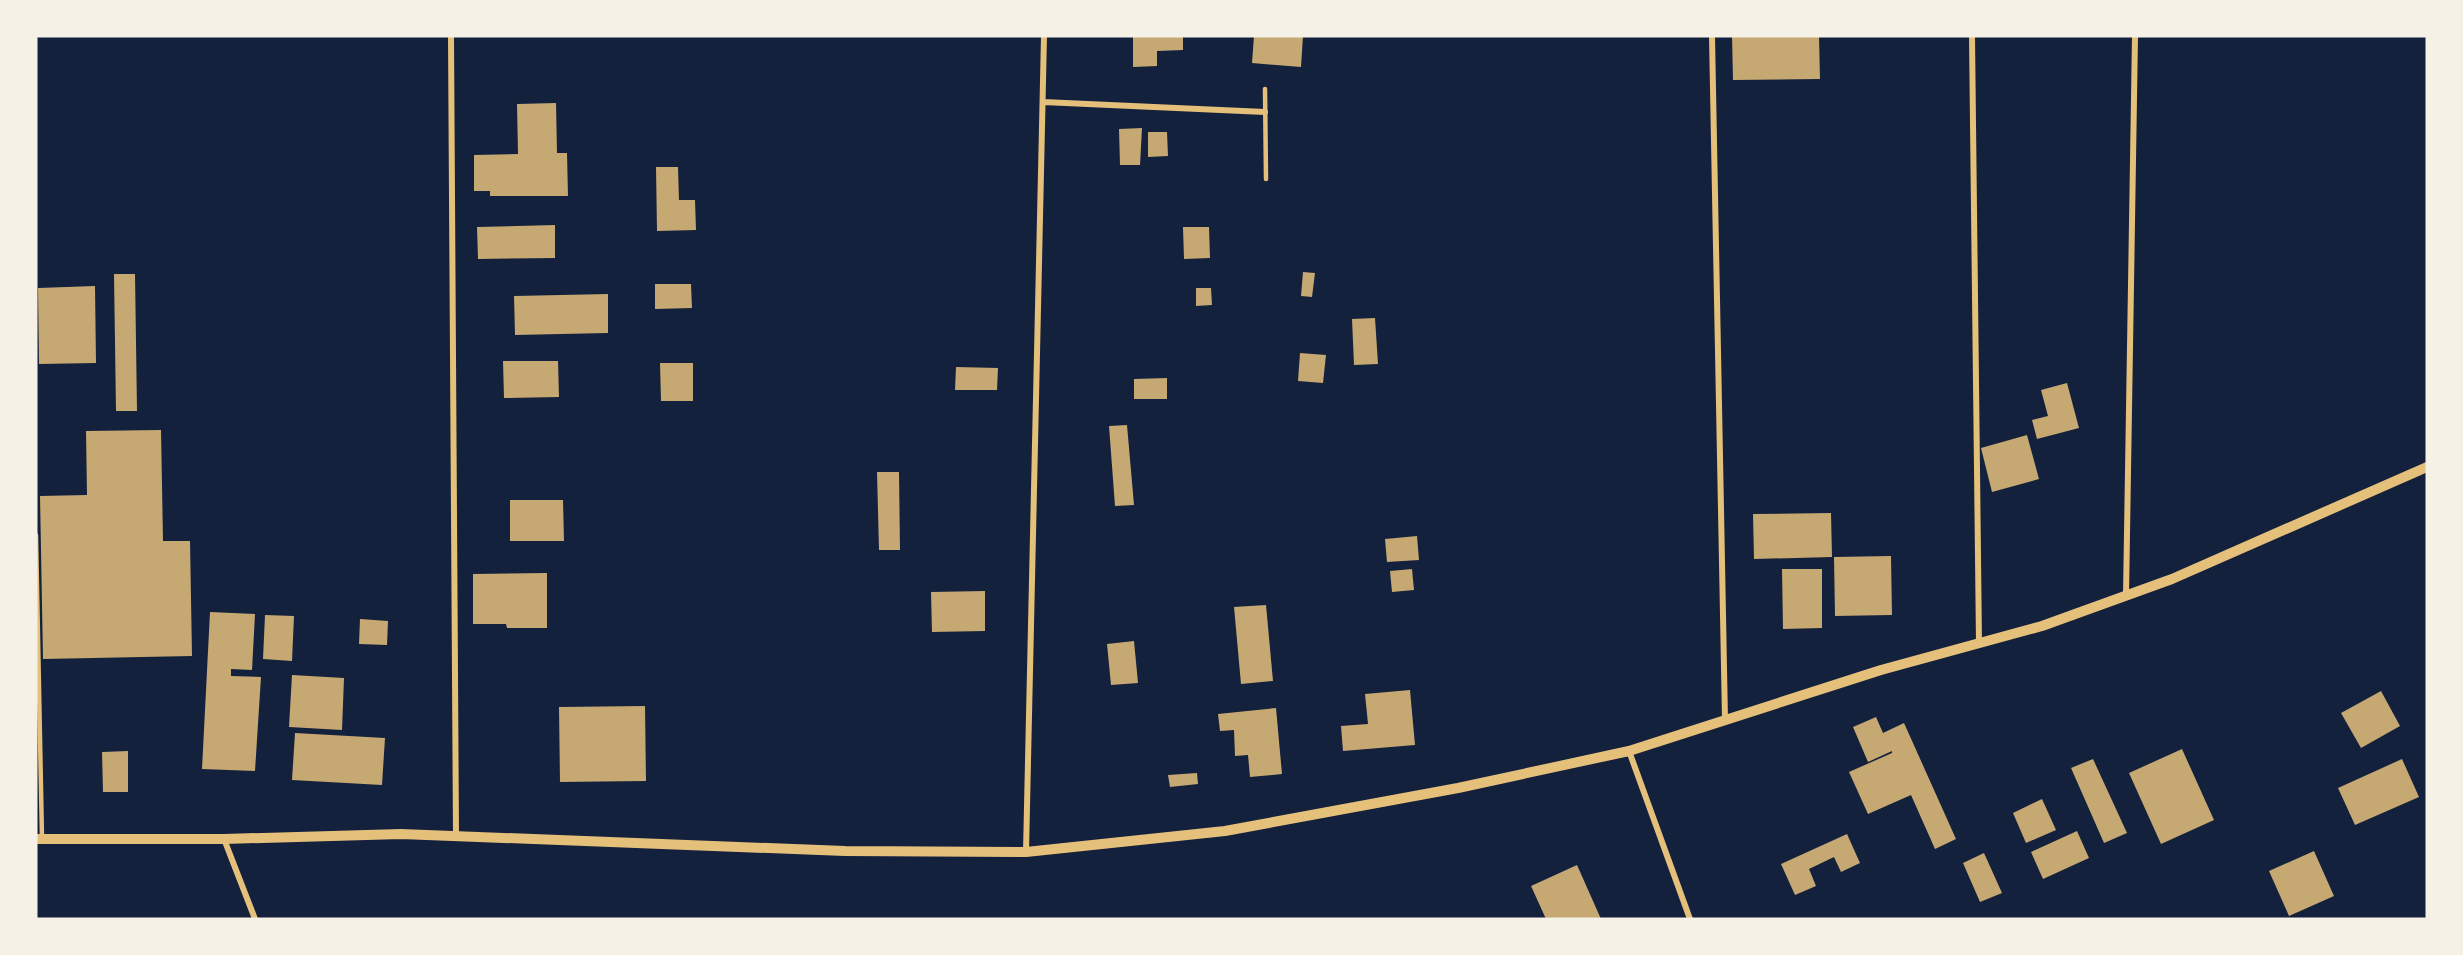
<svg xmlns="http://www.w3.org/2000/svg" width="2463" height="955" viewBox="0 0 2463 955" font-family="Georgia,serif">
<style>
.building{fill:#c6a872}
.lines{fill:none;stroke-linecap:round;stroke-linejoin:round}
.service{stroke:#e5c07b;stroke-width:4.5}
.minor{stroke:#e5c07b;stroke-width:6}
.tertiary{stroke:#e5c07b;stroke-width:10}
</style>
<rect width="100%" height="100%" fill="#14213d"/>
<path class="building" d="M1133,36H1183V50L1157,51V66L1133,67Z
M1254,36H1303L1301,67L1252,63Z
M1732,36H1819L1820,79L1733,80Z
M556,103L557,153H567L568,196H490V191H474V155L518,154L517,104Z
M1142,128L1140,165H1120L1119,129Z
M1148,132H1167L1168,156L1148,157Z
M656,167H678L679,200H695L696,230L657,231Z
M555,225V258L478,259L477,227Z
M1183,227H1209L1210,258L1184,259Z
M1303,272L1315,273L1312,297L1301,296Z
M114,274H135L137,411H116Z
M655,284H691L692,308L655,309Z
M95,286L96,363L39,364L38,288Z
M1196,288H1211L1212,305L1196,306Z
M608,294V333L515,335L514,296Z
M1375,318L1378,364L1354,365L1352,319Z
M1300,353L1326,355L1323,383L1298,381Z
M503,361H558L559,397L504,398Z
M660,363H693V401H661Z
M956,367L998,368L997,390H955Z
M1167,378V399H1134V379Z
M2067,383L2079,428L2037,439L2032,420L2048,416L2041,390Z
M1127,425L1134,505L1115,506L1109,426Z
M161,430L163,541H190L192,656L43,659L40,496L87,495L86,431Z
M2027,435L2039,479L1992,492L1981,448Z
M877,472H899L900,550H879Z
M510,500H563L564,541H510Z
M1831,513L1832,557L1754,559L1753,514Z
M1417,536L1419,560L1387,562L1385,539Z
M1891,556L1892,615L1835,616L1834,557Z
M1412,569L1414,590L1392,592L1390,571Z
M1782,569H1822V628L1783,629Z
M547,573V628H507L506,624H473V574Z
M985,591V631L932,632L931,592Z
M1266,605L1273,681L1241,684L1234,607Z
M210,612L255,614L252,670L231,669V676L261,677L255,771L202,769Z
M265,615L294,616L292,661L263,659Z
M360,619L388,621L387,645L359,644Z
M1134,641L1138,683L1111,685L1107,644Z
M292,675L344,678L342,730L289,727Z
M1410,690L1415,745L1343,751L1341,726L1368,724L1365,694Z
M2381,691L2400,726L2361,748L2341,713Z
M645,706L646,781L560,782L559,707Z
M1276,708L1282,774L1250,777L1248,755L1235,756L1234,730L1220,731L1218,714Z
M1876,717L1883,733L1904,723L1956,839L1935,849L1911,795L1868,814L1849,772L1892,753V751L1868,762L1853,727Z
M295,733L385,738L382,785L292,780Z
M2182,749L2214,820L2161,844L2129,773Z
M128,751V792H103L102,752Z
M2093,759L2127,833L2104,843L2071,768Z
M2402,759L2419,797L2355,825L2338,788Z
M1197,773L1198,784L1170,787L1168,775Z
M2042,799L2056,830L2026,843L2013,813Z
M2077,831L2089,858L2043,879L2031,852Z
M1847,834L1860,863L1841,872L1834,857L1809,869L1816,886L1795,895L1781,864Z
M2314,851L2334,896L2289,916L2269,871Z
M1984,853L2002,893L1980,902L1963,863Z
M1577,865L1601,919H1546L1531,886Z"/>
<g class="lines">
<path class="service" d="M1265,89L1266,179
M36,535L42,839"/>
<path class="minor" d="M451,36L456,836
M1712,36L1725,720
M1972,36L1979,643
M1043,102L1265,112
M2126,596L2135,36
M1629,751L1690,919
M224,839L255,919
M1026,852L1044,36"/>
<path class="tertiary" d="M36,839H224L401,834L845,851L1026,852L1225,831L1458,788L1629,751L1881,670L2042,626L2172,579L2427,467"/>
</g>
<rect width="2463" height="955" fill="none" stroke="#f6f1e7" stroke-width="75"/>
</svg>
